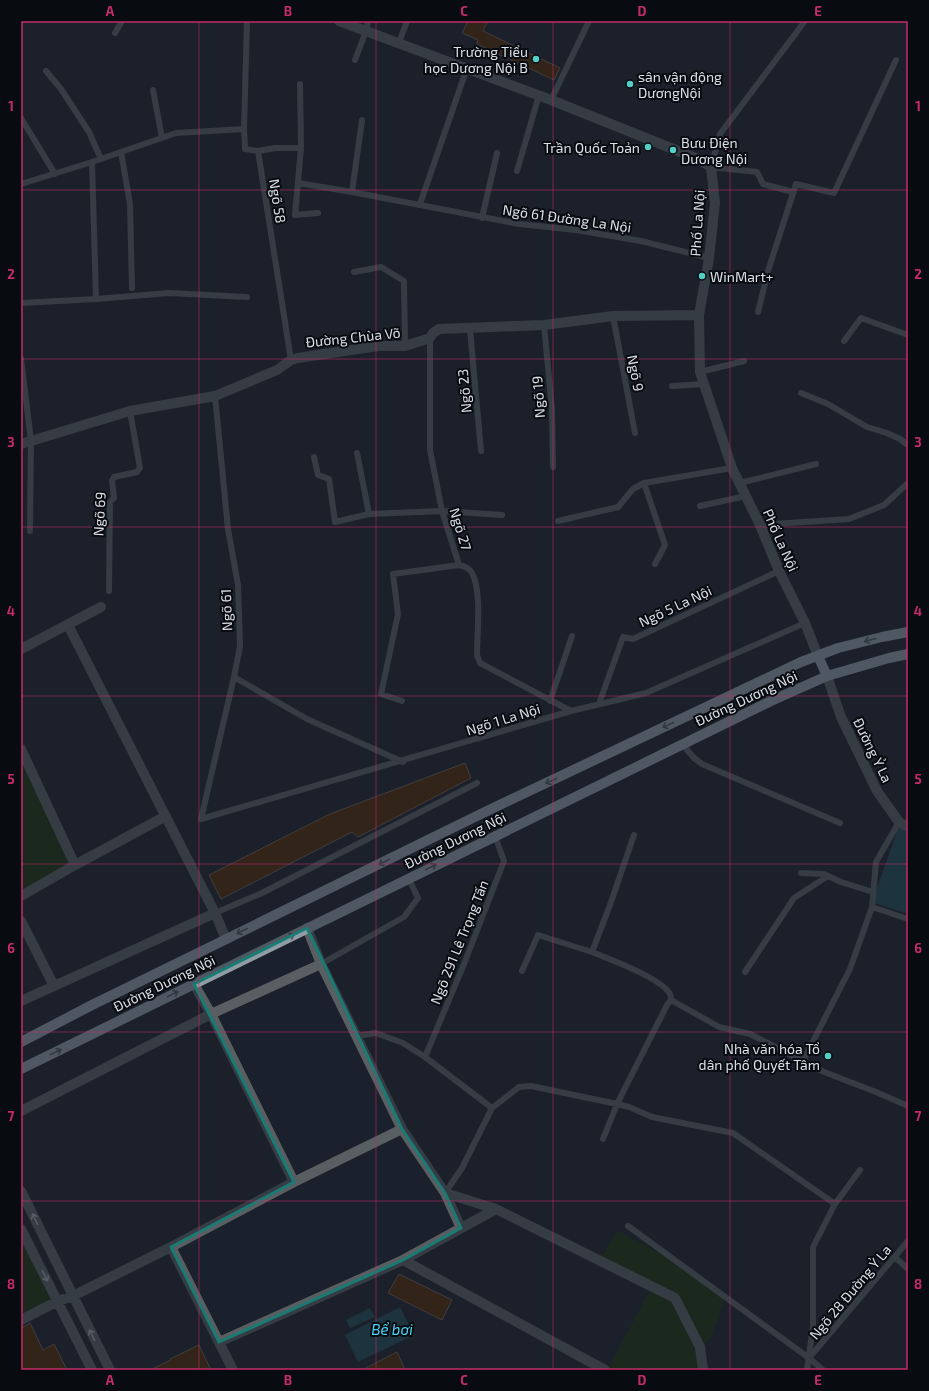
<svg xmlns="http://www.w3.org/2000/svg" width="929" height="1391" viewBox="0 0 929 1391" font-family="'Exo 2',sans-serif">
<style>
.green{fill:#1a320c}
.water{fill:#204a55}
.building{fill:#512905;stroke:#6d6056}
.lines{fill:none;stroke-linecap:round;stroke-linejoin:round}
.lane{stroke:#585e62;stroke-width:6}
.street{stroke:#585e62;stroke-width:10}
.primary{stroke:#8f9ca4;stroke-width:10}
.oneway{stroke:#4c545a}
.oneway2{stroke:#a0a6ab}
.marked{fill:none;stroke:#197b74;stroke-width:3;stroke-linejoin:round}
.grid{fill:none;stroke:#c42c69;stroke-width:1;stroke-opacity:0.55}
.poi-dot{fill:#55cec6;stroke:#080b0f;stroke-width:1.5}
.labels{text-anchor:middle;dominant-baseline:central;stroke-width:4;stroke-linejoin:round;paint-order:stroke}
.poi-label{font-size:14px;fill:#dbe0e7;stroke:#080b0f;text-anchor:end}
.street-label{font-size:14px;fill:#dbe0e7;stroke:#080b0f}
.water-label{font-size:15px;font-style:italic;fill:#4ed5f7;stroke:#080b0f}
.neatline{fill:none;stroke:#c42c69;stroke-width:1.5}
.grid-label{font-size:13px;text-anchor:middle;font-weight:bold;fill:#c42c69}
</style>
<rect width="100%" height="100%" fill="#1b212c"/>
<path class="green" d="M21,753L72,864L21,894Z
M617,1230L693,1272L724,1300L711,1338L701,1347L676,1298L600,1260Z
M21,1236L53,1300L21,1314Z
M651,1288L674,1299L699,1348L702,1370H607Z"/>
<path class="water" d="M900,823L908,828V914L872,902Z
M400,1307L414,1335L358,1362L345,1335Z
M370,1308L375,1317L350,1328L346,1320Z"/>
<path class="building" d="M468,21H488L483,31L560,68L554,80L477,44L478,40L462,33Z
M465,763L471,778L358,837L352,832L221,899L209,875L330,814Z
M399,1274L452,1300L442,1320L388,1293Z
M30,1323L43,1350L54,1344L67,1370H21V1328Z
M199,1345L211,1370H150L171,1360L170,1359Z
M397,1352L405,1370H362Z"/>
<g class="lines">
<path class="lane" d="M247,21L244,129L245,149L258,151
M115,33L122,21
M399,43L407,21
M355,60L366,31L368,21
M46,71L61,89L89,132L101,159
M153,90L162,138
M551,100L589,21
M21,118L55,174
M301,148L295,215L318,213
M121,152L130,204L132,288
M517,171L539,95
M298,183L352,192L519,224L576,230L641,241L709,258
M21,184L92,162L176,133L244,129
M352,192L362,120
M793,192L763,184L757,172L711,167L720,134L805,21
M420,204L467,68
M482,218L497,153
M354,272L381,267L404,281L405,346
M96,299L169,293L247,297
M21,303L96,299L92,162
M758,312L768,271L796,184L834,193L896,60
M613,316L635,433
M544,325L552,410L553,467
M470,329L481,451
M844,341L861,318L908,335
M21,358L31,441L30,531
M291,360L258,151L275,148H301L300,84
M700,372L744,361
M672,386L704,384
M801,393L828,404L867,427L887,433L900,439L908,445
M215,396L228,529L238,585L240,646L234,677L201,819L571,711L646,693L805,623
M357,453L369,514
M314,457L318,475L329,479L335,522L369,514L442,511L502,515
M740,483L816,464
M700,506L746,496
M558,521L618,507L633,489L644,483
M760,525L849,519L884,505L908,483
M655,564L665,545L644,483L732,468
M459,565C465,566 469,568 472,573C482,591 477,634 477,655L480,663L571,711
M109,591L110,502L114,498L112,481L114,477L137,472L140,468L130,411
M234,677L307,719L403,762
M402,701L381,694L398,614L393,574L459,565L442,511L430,450V338
M550,701L572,636
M599,704L623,637L633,639L779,571
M682,744L694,758L702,764L840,823
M801,873L824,874L841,882L873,892
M872,907L908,919
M215,913L262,893L477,783
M592,952C609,959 661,978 670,994C671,996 671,998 671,1000
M321,964L404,917L418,898L409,879
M522,971L538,935L592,952L610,905L634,835
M745,972L794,898L828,876
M671,1000L719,1027L750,1034L824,1072L876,1092L908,1106
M357,1036L376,1033L403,1043L425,1057L492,1108L462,1168L445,1193
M425,1057L464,964L504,861L495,836
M803,1061L850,969L872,907L876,862L899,822
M492,1108L519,1087L531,1086L617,1104L629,1107L652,1117L733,1133L835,1204
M603,1139L617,1104L667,1005L671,1000
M628,1226L809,1358L823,1370
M895,1257L908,1269
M809,1358L908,1241
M807,1370L813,1326V1247L835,1204L860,1170"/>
<path class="street" d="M339,21L551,100L698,159L711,167L715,203L709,258L699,315L700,372L732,468L760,525L779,571L805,623L818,656
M21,444L130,411L215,396L277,370L291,360L298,358L378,346H405L430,338L433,333L439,329L544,325L613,316L699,315
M68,625L215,913L226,939
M21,649L101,607
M827,676L841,717L877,791L899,822L908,827
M21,749L75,865
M21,896L75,865L166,816
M21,921L54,986
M307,928L321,964L402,1129L445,1193L496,1209L675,1298L700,1347L703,1370
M194,984L211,1014L294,1182
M21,1001L215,913
M21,1111L211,1014L321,964
M21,1191L110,1370
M445,1193L461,1228
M21,1229L92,1370
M171,1247L233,1370
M403,1260L496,1209
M21,1320L58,1301L73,1296L171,1247L294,1182L402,1129
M219,1342L403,1260L605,1370"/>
<path class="primary" d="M818,656L827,676
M21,1042L92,1005L487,811L801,662L838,648L882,637L908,632
M21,1069L771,701L827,676L889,658L908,654"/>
</g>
<defs><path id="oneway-shaft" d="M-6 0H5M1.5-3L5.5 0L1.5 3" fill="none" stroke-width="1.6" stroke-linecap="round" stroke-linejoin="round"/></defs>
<g class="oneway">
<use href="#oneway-shaft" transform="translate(870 640) rotate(165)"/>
<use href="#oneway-shaft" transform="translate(668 725) rotate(155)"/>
<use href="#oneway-shaft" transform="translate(551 781) rotate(155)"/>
<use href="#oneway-shaft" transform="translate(384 862) rotate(154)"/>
<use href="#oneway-shaft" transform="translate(431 867) rotate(-26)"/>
<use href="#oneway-shaft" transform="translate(242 931) rotate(154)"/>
<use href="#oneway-shaft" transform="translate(289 937) rotate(-26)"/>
<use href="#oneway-shaft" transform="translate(173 994) rotate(-26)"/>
<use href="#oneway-shaft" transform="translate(56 1052) rotate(-26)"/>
</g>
<g class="oneway2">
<use href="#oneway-shaft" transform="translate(35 1219) rotate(-116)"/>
<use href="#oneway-shaft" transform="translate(45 1276) rotate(63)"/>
<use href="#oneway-shaft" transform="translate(92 1335) rotate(-116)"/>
</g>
<path d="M0 0H929V1391H0ZM307,928L402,1129L445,1193L461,1228L403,1260L219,1342L171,1247L294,1182L194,984Z" fill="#1b212c" fill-opacity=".55" fill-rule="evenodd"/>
<path class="marked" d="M307,928L402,1129L445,1193L461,1228L403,1260L219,1342L171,1247L294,1182L194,984Z"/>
<path class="grid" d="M199,21V1370M376,21V1370M553,21V1370M730,21V1370M21,190H908M21,359H908M21,527H908M21,696H908M21,864H908M21,1032H908M21,1201H908"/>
<g class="poi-dot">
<circle cx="536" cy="59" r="4"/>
<circle cx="630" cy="84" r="4"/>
<circle cx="648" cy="147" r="4"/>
<circle cx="673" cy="150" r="4"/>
<circle cx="702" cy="276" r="4"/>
<circle cx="828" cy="1056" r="4"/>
</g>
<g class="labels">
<g class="poi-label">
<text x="528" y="51">Trường Tiểu<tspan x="528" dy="16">học Dương Nội B</tspan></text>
<text x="638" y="76" text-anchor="start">sân vận động<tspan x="638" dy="16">DươngNội</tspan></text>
<text x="681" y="142" text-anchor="start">Bưu Điện<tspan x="681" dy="16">Dương Nội</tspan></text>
<text x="640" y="147">Trần Quốc Toản</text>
<text x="710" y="276" text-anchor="start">WinMart+</text>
<text x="820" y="1048">Nhà văn hóa Tổ<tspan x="820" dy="16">dân phố Quyết Tâm</tspan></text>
</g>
<g class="street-label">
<text transform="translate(278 201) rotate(81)">Ngõ 58</text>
<text transform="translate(567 218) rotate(8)">Ngõ 61 Đường La Nội</text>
<text transform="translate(697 223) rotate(-86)">Phố La Nội</text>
<text transform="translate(353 337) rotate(-6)">Đường Chùa Võ</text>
<text transform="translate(636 373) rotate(79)">Ngõ 9</text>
<text transform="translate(464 391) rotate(-95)">Ngõ 23</text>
<text transform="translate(538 397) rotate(-94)">Ngõ 19</text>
<text transform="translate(99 514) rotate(-87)">Ngõ 69</text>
<text transform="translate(461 529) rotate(73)">Ngõ 27</text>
<text transform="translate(781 540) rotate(66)">Phố La Nội</text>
<text transform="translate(675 606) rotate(-25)">Ngõ 5 La Nội</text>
<text transform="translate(226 610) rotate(-92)">Ngõ 61</text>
<text transform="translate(746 698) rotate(-25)">Đường Dương Nội</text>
<text transform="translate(503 719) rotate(-17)">Ngõ 1 La Nội</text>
<text transform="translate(873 750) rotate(64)">Đường Ỷ La</text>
<text transform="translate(455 840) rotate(-26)">Đường Dương Nội</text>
<text transform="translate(459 942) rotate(-68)">Ngõ 291 Lê Trọng Tấn</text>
<text transform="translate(164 983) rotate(-26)">Đường Dương Nội</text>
<text transform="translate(850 1292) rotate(-50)">Ngõ 28 Đường Ỷ La</text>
</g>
<g class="water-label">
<text x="392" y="1329">Bể bơi</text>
</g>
</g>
<rect width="929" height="1391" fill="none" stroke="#080b0f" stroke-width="44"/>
<rect x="22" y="22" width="885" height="1347" class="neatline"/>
<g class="grid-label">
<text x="110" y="16">A</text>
<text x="288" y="16">B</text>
<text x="464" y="16">C</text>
<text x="642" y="16">D</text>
<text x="818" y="16">E</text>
<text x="11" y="111">1</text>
<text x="918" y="111">1</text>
<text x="11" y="279">2</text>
<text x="918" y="279">2</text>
<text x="11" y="447">3</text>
<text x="918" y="447">3</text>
<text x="11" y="616">4</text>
<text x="918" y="616">4</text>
<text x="11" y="784">5</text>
<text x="918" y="784">5</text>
<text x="11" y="953">6</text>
<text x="918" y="953">6</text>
<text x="11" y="1121">7</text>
<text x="918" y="1121">7</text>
<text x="11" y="1289">8</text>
<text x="918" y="1289">8</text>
<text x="110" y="1385">A</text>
<text x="288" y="1385">B</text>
<text x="464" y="1385">C</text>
<text x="642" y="1385">D</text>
<text x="818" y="1385">E</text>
</g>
</svg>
